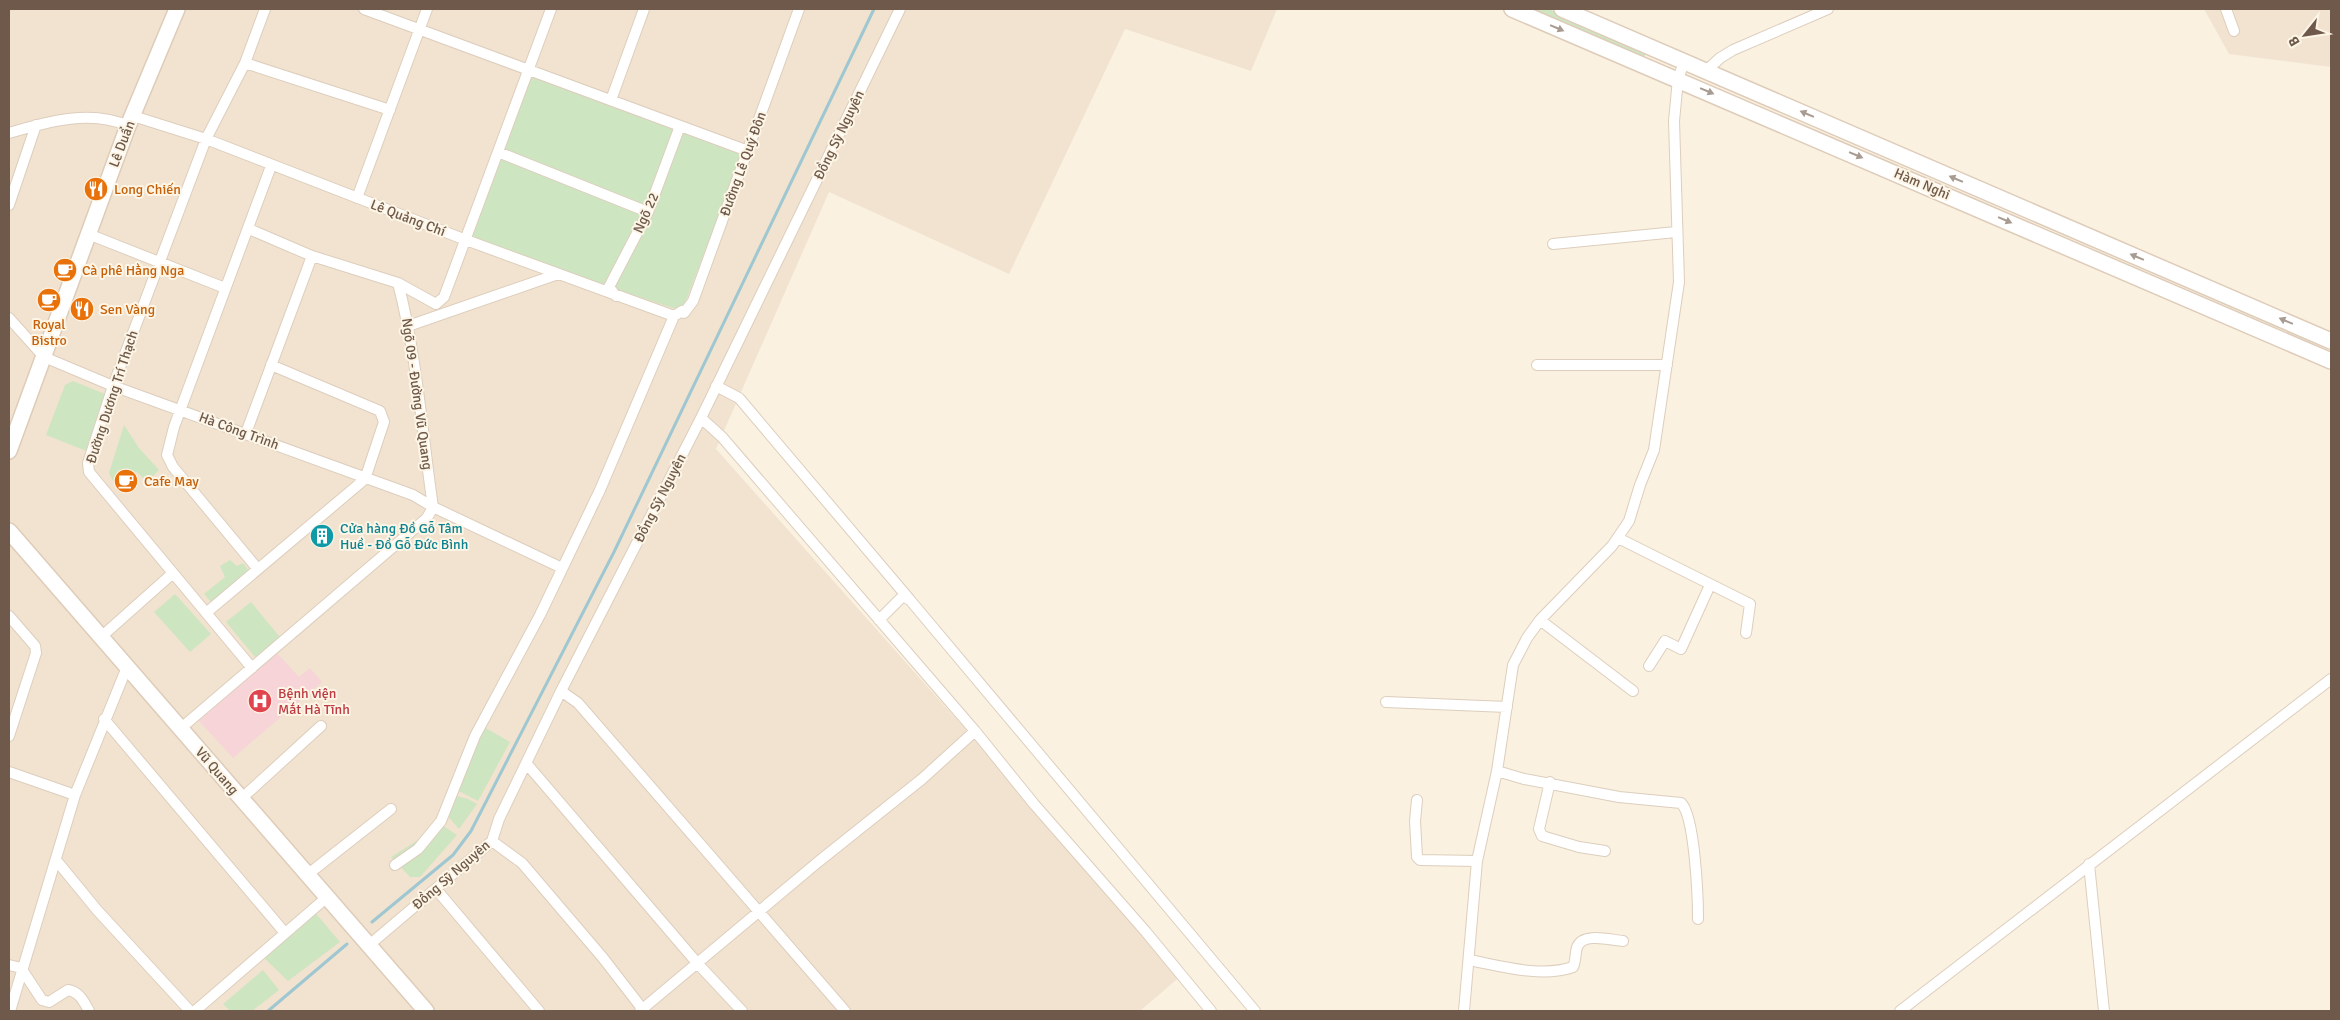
<svg xmlns="http://www.w3.org/2000/svg" width="2340" height="1020" viewBox="0 0 2340 1020" font-family="Signika,sans-serif">
<style>
.residential{fill:#f1e3cf}
.medical{fill:#f7d4d7}
.green{fill:#cee5c1}
.lines{fill:none;stroke-linecap:round;stroke-linejoin:round}
.stream{stroke:#9ec7d2;stroke-width:3}
.minor-casing{stroke:#ddcebd;stroke-width:12}
.secondary-casing{stroke:#deccb9;stroke-width:18}
.minor{stroke:#fff;stroke-width:10}
.secondary{stroke:#fff;stroke-width:15}
.oneway{fill:#a89b92}
.labels{text-anchor:middle;dominant-baseline:central;stroke-width:4;stroke-linejoin:round;paint-order:stroke}
.street-label{font-size:14px;fill:#6e594a;stroke:#fdf5e6}
.food-label{font-size:14px;fill:#c56008;stroke:#fdf5e6;text-anchor:start}
.culture-label{font-size:14px;fill:#0d838f;stroke:#fdf5e6;text-anchor:start}
.health-label{font-size:14px;fill:#be3a42;stroke:#fdf5e6;text-anchor:start}
</style>
<rect width="100%" height="100%" fill="#faf1e0"/>
<path class="residential" d="M9,9H1277L1251,71L1125,29L1009,274L829,192L716,449L1183,974L1140,1011H9Z
M2204,9H2331V67L2229,54Z"/>
<path class="medical" d="M277,653L299,677L310,668L322,682L233,758L199,721Z"/>
<path class="green" d="M1533,9H1549L1647,51L1644,57Z
M532,71L742,154L682,311L469,241Z
M73,381L110,396L89,452L46,435L65,385Z
M124,425L139,448L159,470L147,482L137,472L113,481L109,473Z
M230,560L237,566L243,563L254,578L217,609L204,594L225,577L220,566Z
M175,594L211,634L190,652L154,612Z
M251,602L284,642L259,662L226,622Z
M482,726L510,742L478,801L455,789L474,754L469,749Z
M457,796L468,799L477,804L459,829L445,813Z
M442,825L457,835L420,877H410L391,857Z
M312,909L340,942L288,981L262,956Z
M263,970L279,990L252,1011H230L223,1004Z"/>
<g class="lines">
<path class="stream" d="M372,922L453,855L471,831L614,552L874,9
M268,1011L347,944"/>
<g class="minor-casing">
<path id="minor" d="M364,9L748,151
M2226,9L2234,31
M245,63L390,110
M1706,71L1720,58L1733,50L1828,9
M611,100L644,9
M133,116L206,139L466,240L674,316L682,311L684,313L693,301L799,9
M9,133C46,122 91,109 128,126
M498,152L648,212
M357,198L427,9
M9,205L36,125
M249,229L312,256L398,283L436,304L444,297L551,9
M88,234L225,288
M1553,244L1676,232
M398,283C417,356 422,432 433,507
M616,296L609,287L648,212L680,126
M9,318L44,357L113,386L413,495L433,507L562,568
M408,326L558,274
M1537,365H1667
M716,386L739,398L910,600
M701,418L722,437L975,731L1034,804L1146,932L1211,1011
M246,433L312,256
M1618,538L1750,604L1746,633
M257,568L173,467L167,455L174,427L271,166
M206,613L365,479L384,422L380,411L271,365
M9,616L35,646L36,653L9,736
M879,620L901,598L904,597L910,600L1255,1011
M1540,620L1633,691
M101,637L173,573
M1649,666L1665,641L1681,649L1710,585
M252,668L89,472L88,463L113,386L206,139L245,63L265,9
M561,691L578,703L845,1011
M1386,702L1507,707
M104,719L285,933
M180,729L427,518L433,507
M526,763L698,964L742,1011
M1497,771L1524,779L1619,797L1681,803C1695,816 1698,898 1698,919
M9,772L75,795
M1550,782L1539,829L1542,836L1579,847L1605,851
M241,799L321,726
M1417,800L1415,821L1417,857L1420,860L1477,861
M492,841L522,863L603,958L644,1011
M56,860L97,910L190,1011
M2089,864L2104,1011
M395,865L418,849L441,821L475,736L540,615L600,490L674,316
M307,875L391,809
M436,889L539,1011
M368,946L492,841L499,819L561,691L701,418L900,9
M1469,960C1501,966 1542,978 1573,967C1576,961 1575,954 1577,947C1583,932 1610,940 1623,941
M9,965L21,968L42,1000L49,1002L68,990C80,992 84,1002 89,1011
M10,1011L75,795L127,667
M195,1011L326,898
M640,1011L818,862L922,779L975,731
M1464,1011L1477,861L1497,771L1513,665L1527,638L1540,620L1612,546L1629,521L1640,485L1654,450L1679,282L1674,121L1678,79L1684,62
M1900,1011L2331,679"/>
</g>
<g class="secondary-casing">
<path id="secondary" d="M1512,9L2331,361
M1562,9L2331,341
M9,451L128,126L177,9
M9,531L426,1011"/>
</g>
<use href="#minor" class="minor"/>
<use href="#secondary" class="secondary"/>
</g>
<defs><path id="oneway-solid" d="M-6-.8H1V-3.2L6.5 0L1 3.2V.8H-6Z" transform="scale(1.25)"/></defs>
<g class="oneway">
<use href="#oneway-solid" transform="translate(1557 28) rotate(23)"/>
<use href="#oneway-solid" transform="translate(1707 91) rotate(23)"/>
<use href="#oneway-solid" transform="translate(1807 114) rotate(-157)"/>
<use href="#oneway-solid" transform="translate(1856 155) rotate(23)"/>
<use href="#oneway-solid" transform="translate(1956 179) rotate(-157)"/>
<use href="#oneway-solid" transform="translate(2005 220) rotate(23)"/>
<use href="#oneway-solid" transform="translate(2137 257) rotate(-157)"/>
<use href="#oneway-solid" transform="translate(2286 321) rotate(-157)"/>
</g>
<defs>
<g id="restaurant-disc" transform="scale(1.25)"><circle r="9.5" fill="#e8710a" stroke="#fdf5e6"/><path d="M-5-6h1v4h1v-4h1v4h1v-4h1v5L-1.5 .5V6h-2V.5L-5-1ZM5-6V6H3V1.5H1.5Q1.5-4 5-6Z" fill="#fff"/></g>
<g id="cafe-disc" transform="scale(1.25)"><circle r="9.5" fill="#e8710a" stroke="#fdf5e6"/><path d="M-5.5-4.5H6V0H3Q3 3.5 0 3.5H-2.5Q-5.5 3.5-5.5 0ZM3-3.2v2h1.7v-2ZM-6 4.5H4V6H-6Z" fill="#fff"/></g>
<g id="building-disc" transform="scale(1.25)"><circle r="9.5" fill="#0f9aa8" stroke="#fdf5e6"/><path d="M-4-6H4V6H1V3H-1V6H-4ZM-2.5-4.3h1.7v1.8h-1.7ZM.8-4.3h1.7v1.8H.8ZM-2.5-1h1.7V.8h-1.7ZM.8-1h1.7V.8H.8Z" fill="#fff"/></g>
<g id="hospital-disc" transform="scale(1.25)"><circle r="9.5" fill="#e0444e" stroke="#fdf5e6"/><path d="M-5-5h3v3.5h4V-5h3V5h-3V1.5h-4V5h-3Z" fill="#fff"/></g>
</defs>
<g fill-rule="evenodd">
<use href="#restaurant-disc" x="96" y="189"/>
<use href="#cafe-disc" x="65" y="270"/>
<use href="#cafe-disc" x="49" y="300"/>
<use href="#restaurant-disc" x="82" y="309"/>
<use href="#cafe-disc" x="126" y="481"/>
<use href="#building-disc" x="322" y="536"/>
<use href="#hospital-disc" x="260" y="701"/>
</g>
<g class="labels">
<g class="street-label">
<text transform="translate(839 135) rotate(-64)">Đồng Sỹ Nguyên</text>
<text transform="translate(122 144) rotate(-69)">Lê Duẩn</text>
<text transform="translate(743 164) rotate(-70)">Đường Lê Quý Đôn</text>
<text transform="translate(1922 184) rotate(23)">Hàm Nghi</text>
<text transform="translate(646 213) rotate(-66)">Ngõ 22</text>
<text transform="translate(408 218) rotate(21)">Lê Quảng Chí</text>
<text transform="translate(417 394) rotate(82)">Ngõ 09 - Đường Vũ Quang</text>
<text transform="translate(112 397) rotate(-72)">Đường Dương Trí Thạch</text>
<text transform="translate(239 431) rotate(20)">Hà Công Trình</text>
<text transform="translate(660 498) rotate(-63)">Đồng Sỹ Nguyên</text>
<text transform="translate(217 771) rotate(49)">Vũ Quang</text>
<text transform="translate(451 875) rotate(-41)">Đồng Sỹ Nguyên</text>
</g>
<g class="food-label">
<text x="114" y="189">Long Chiến</text>
<text x="82" y="270">Cà phê Hằng Nga</text>
<text x="100" y="309">Sen Vàng</text>
<text x="49" y="324" text-anchor="middle">Royal<tspan x="49" dy="16">Bistro</tspan></text>
<text x="144" y="481">Cafe May</text>
</g>
<g class="culture-label">
<text x="340" y="528">Cửa hàng Đồ Gỗ Tâm<tspan x="340" dy="16">Huề - Đồ Gỗ Đức Bình</tspan></text>
</g>
<g class="health-label">
<text x="278" y="693">Bệnh viện<tspan x="278" dy="16">Mắt Hà Tĩnh</tspan></text>
</g>
</g>
<rect width="2340" height="1020" fill="none" stroke="#6e594a" stroke-width="20"/>
<g transform="translate(2305 35) rotate(240)" stroke="#fdf5e6" stroke-width="4" paint-order="stroke">
<path d="M0-4L9 19L0 12L-9 19Z" fill="#6e594a"/>
<text y="-8" font-size="14" font-weight="bold" text-anchor="middle" fill="#6e594a">B</text>
</g>
</svg>
